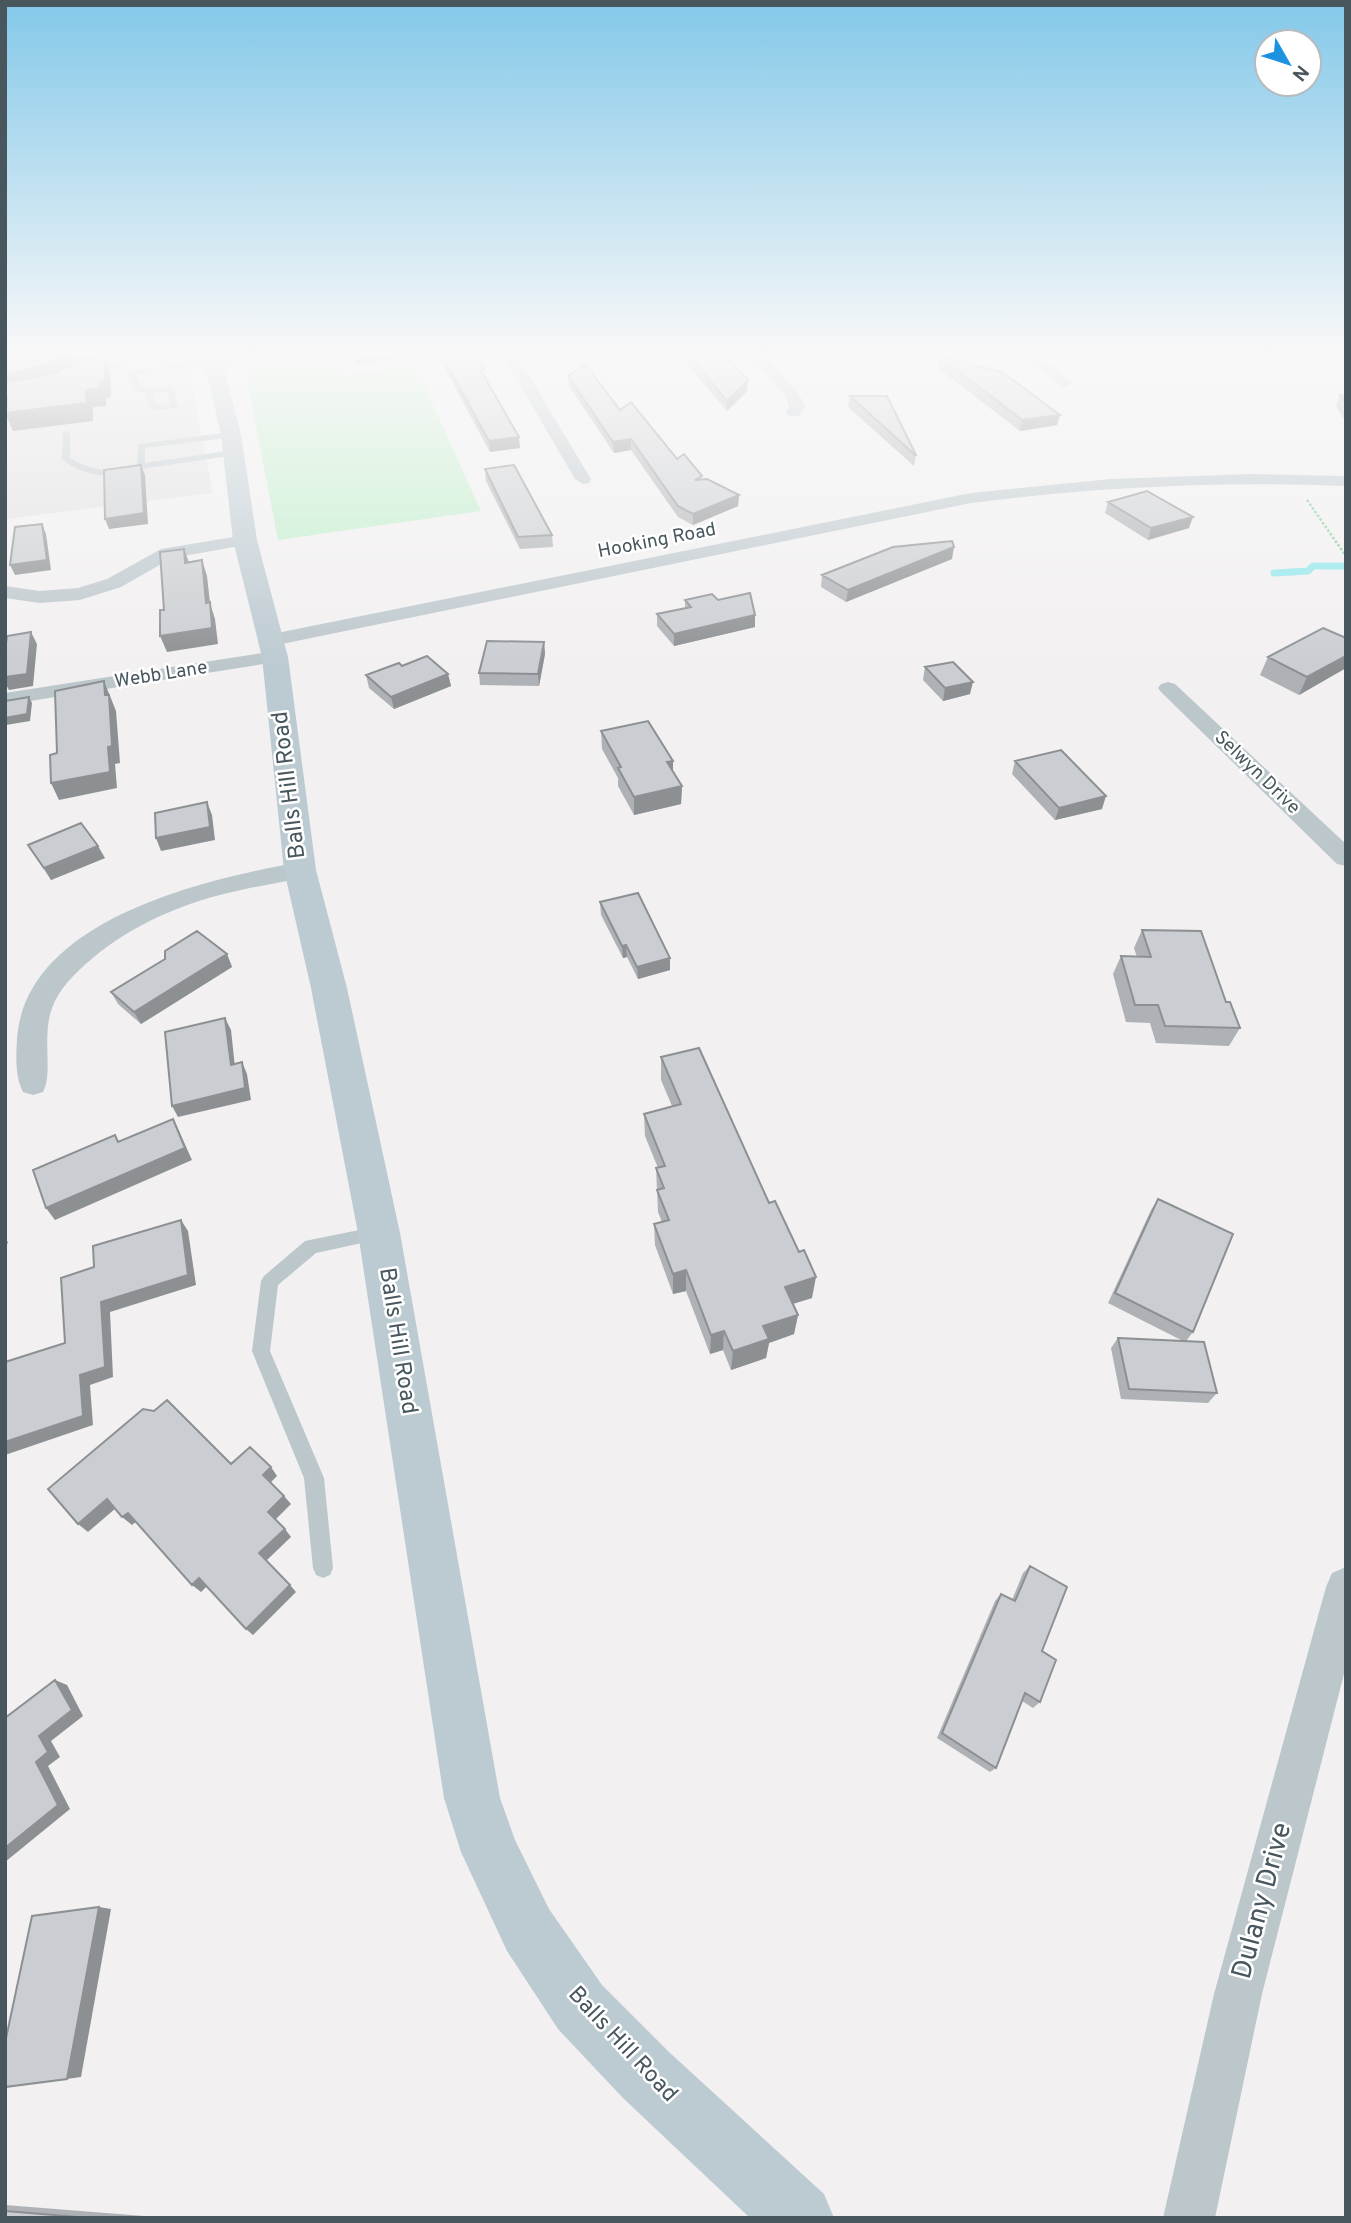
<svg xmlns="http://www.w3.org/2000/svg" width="1351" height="2223" viewBox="0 0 1351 2223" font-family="Overpass,sans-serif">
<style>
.education{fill:#e3e1e2}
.green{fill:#bfefca}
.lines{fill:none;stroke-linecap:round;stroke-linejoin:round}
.stream{stroke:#8de7eb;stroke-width:7}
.path{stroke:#78cc94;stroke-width:2.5;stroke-dasharray:2.5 2;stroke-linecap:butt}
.lane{fill:#bcc7cc;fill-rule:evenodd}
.street{fill:#bcc7cc;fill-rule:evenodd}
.secondary{fill:#bccad1;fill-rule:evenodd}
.wall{fill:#aeb1b5}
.shaded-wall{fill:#8d9093}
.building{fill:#caced2;stroke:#8d9093;stroke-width:2}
.labels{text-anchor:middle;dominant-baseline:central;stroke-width:5;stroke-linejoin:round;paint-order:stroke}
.far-street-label{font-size:19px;fill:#48565d;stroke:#fff}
.street-label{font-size:23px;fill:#48565d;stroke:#fff}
.near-street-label{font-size:28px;fill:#48565d;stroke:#fff}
</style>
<rect width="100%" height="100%" fill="#f2f0f0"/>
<path class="education" d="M5,356H186L213,493L5,519Z"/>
<path class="green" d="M295,356H334L339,375L416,367L481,511L278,540L245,368L257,361Z"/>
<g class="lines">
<path class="stream" d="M1274,573L1308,571L1313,566H1346"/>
<path class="path" d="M1307,500L1346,556"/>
<path class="lane" d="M88,356H98L133,371L213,360L217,362L136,375L141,388L170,387L174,389L178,408L153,410L149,408L146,393L134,390L129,374ZM167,392L170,404L156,405L153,393Z
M63,431L70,433V458C81,465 93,469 106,470C114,470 122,467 129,470C109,481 79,474 62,459Z
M231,432L235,435L234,437L145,448V463L233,450L236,451V455L141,469L137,466L138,444Z
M379,1226L385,1228L388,1233L385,1238L316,1253L278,1285L270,1351L324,1478L333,1568L330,1575L323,1578L316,1575L313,1568L304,1478L252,1351L261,1281L264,1276L305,1241Z"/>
<path class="street" d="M230,356H270L263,360L213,366L206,362L208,359Z
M503,356H517L591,479L589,483L583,484L575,479Z
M749,356H764L797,391L805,406L799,416H789L786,413L789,406L785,395Z
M1024,356H1039L1073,383L1066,387L1061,386Z
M1252,474L1346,476V486C1220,481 1096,487 971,503L272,646L265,644L262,640L265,636L272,634L971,493L1111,479Z
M245,535L251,536L254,540L251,544L172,558L121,587L80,600L40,603L5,598V586L40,591L78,588L107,579L161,549Z
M275,651L282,653L285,657L282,661L5,705V693Z
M1168,682L1175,684L1346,844V866L1337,864L1161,692L1158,688L1161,684Z
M300,862L309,864L312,870L309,876C286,882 263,885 241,890C189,901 142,920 100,952C83,966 63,983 54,1003C40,1034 54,1072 43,1092L33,1095L23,1092C15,1077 16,1056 17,1040C24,919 207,879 300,862Z
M1346,1567V1666L1262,1994L1215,2218H1163L1214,1994L1326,1587L1332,1573Z"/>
<path class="secondary" d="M203,356H221L241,435L257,540L288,657L316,870L347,988L400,1233L500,1798L515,1840L549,1909L602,1985L669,2052L824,2194L834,2218H750L623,2098L558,2029L507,1951L461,1852L444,1798L358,1233L311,988L284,870L262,657L233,540L221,435Z"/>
</g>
<path class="wall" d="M432,356H476L486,379L520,448L490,452L438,356Z
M680,356H726L747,391L727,411Z
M940,357L1060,415L1057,425L1020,431L938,368Z
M568,376L620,410L701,480L739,495L738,506L693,525L678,517L631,450L614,453L569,386Z
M1340,395L1346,396V423L1336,406Z
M850,396L916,455L914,466L848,407Z
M485,469L552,535L553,547L520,549L486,481Z
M1108,502L1189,528L1148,540L1105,513Z
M952,559L846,602L821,587L822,575Z
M685,600H718L755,615V627L674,646L657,626V614L685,608Z
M1346,638V668L1299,695L1260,675L1268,657Z
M544,642L545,654L539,686L480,685L479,673Z
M402,666L448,674L451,686L394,709L369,688L366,675Z
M925,667L970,694L943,701L923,680Z
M601,731L673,771L682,786L681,804L634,815L618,786V778L602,749Z
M1015,761L1102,809L1055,820L1012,774Z
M28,845L105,858L51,880Z
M600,902L670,970L638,979L627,957L623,958L601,915Z
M1142,930L1226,1002L1240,1028L1229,1046L1156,1043L1150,1023L1126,1022L1113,974L1121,956L1137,957L1134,948Z
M227,954L232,967L141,1024L118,1004L111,992Z
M661,1057L812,1298L793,1304L798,1315L794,1334L769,1343L766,1358L731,1370L723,1350L710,1354L686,1291L673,1294L655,1245L654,1224L662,1222L658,1212L656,1168H658L645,1136L644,1114L672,1106L661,1080Z
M1158,1199L1193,1332L1186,1341L1217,1393L1208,1403L1121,1399L1111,1348L1118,1338L1183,1341L1108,1303L1151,1210Z
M1030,1566L1042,1651L1040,1702L1033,1708L1022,1701L996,1768L990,1772L937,1738L995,1601L1001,1594L1012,1600L1023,1573Z
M5,2205L169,2218H5Z"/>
<path class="shaded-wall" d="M67,356H89L93,364L5,394V375Z
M104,356H105L110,369L111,397L106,398V406L93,407V421L13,431L5,413V398L86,390L100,381Z
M354,356H389L390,360L356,364Z
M748,380L747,391L727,411V401Z
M1060,415L1057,425L1020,431L1022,420Z
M519,437L520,448L490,452L489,441Z
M631,439V450L614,453L613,442Z
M141,465L145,475L148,524L109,529L105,519Z
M739,495L738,506L693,525V514Z
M1193,517L1189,528L1148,540L1151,528Z
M42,524L46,534L51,570L15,575L10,565Z
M954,547L952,559L846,602L848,590Z
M184,549L190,565L185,563Z
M202,560L207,576L210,603L215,619L218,644L167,652L160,636L206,603Z
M755,615V627L674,646V634Z
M31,632L37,644L33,686L9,690L5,683V677Z
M544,642L545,654L539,686L538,674Z
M1346,656V668L1299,695L1307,677Z
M448,674L451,686L394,709L391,697Z
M104,681L116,711L120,763L115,764L117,788L59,800L51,783L105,695Z
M973,682L970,694L943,701L945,688Z
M29,697L32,703L30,721L6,725L5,718Z
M673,761V780L667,762Z
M682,786L681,804L634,815V797Z
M1106,796L1102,809L1055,820L1059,808Z
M207,802L212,815L215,840L161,851L156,838Z
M98,846L105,858L51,880L44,868Z
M626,945L627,957L623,958L622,946Z
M227,954L232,967L141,1024L134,1012Z
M670,958V970L638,979L637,967Z
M225,1018L231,1030L236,1077L231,1065Z
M242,1062L247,1074L251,1100L178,1117L172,1106Z
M173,1119L179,1131L192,1160L55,1220L46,1208Z
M181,1220L188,1231L196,1285L110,1312L113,1377L90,1385L93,1425L5,1455V1442L101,1302Z
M5,1239L8,1242L5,1250Z
M686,1270V1291L673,1294V1274Z
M816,1277L812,1298L782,1307L785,1287Z
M798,1315L794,1334L769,1343L766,1358L731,1370L733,1351L763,1326Z
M724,1331L723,1350L710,1354L711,1335Z
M271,1467L277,1476L270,1483L263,1475Z
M284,1496L291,1504L275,1520L268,1512Z
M107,1499L116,1508L88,1532L78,1524Z
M128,1513L137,1521L132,1525L122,1517Z
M285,1529L291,1537L267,1560L259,1553Z
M199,1578L208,1585L201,1592L192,1585Z
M290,1585L296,1592L253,1635L246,1629Z
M55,1680L67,1685L83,1716L51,1741L60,1757L48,1766L70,1809L5,1862V1848L36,1762L39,1736Z
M99,1907L111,1909L81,2077L67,2079Z"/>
<path class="building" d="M5,356H67L48,364L5,375Z
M96,356H104L105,380L100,381V388L86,390L87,403L6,413L7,398H5V383L54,373Z
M442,356H476L485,370L481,371L519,437L489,441Z
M689,356H726L748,380L727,401Z
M940,357L1002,372L1060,415L1022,420Z
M585,364L620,410L631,402L677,459L684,454L702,476L695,480L707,479L739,495L693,514L678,506L631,439L613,442L568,376Z
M1340,395L1346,396V404Z
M850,396H887L916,455H915Z
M141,465L144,513L105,519L104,470Z
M514,465L552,535L518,537L485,469Z
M1147,491L1193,517L1151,528L1108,502Z
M42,524L47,560L10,565L15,527Z
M952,541L954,547L848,590L822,575L893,547Z
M184,549L185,563L202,560L206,603L210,602L212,628L160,636V610H164L160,552Z
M750,593L755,615L674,634L657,614L691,607L685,600L712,594L718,600Z
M1323,628L1346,638V656L1307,677L1268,657Z
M31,632L27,674L5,677V651L7,636Z
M487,641L544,642L538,674L479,673Z
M427,656L448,674L391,697L366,675L399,663L402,666Z
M953,662L973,682L945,688L925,667Z
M104,681L105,695H109L112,746L108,747L110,772L51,783L50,755L57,753L55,691Z
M29,697L27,714L5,718V701Z
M648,721L673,761L667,762L682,786L634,797L618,768L621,767L601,731Z
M1061,750L1106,796L1059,808L1015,761Z
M207,802L210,827L156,838L155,813Z
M81,823L98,846L44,868L28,845Z
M638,893L670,958L637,967L626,945L622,946L600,902Z
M1142,930L1201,931L1226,1002H1230L1240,1028L1165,1026L1158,1005H1135L1121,956L1151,957Z
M197,931L227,954L134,1012L111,992L165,959V951Z
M225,1018L231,1065L242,1062L245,1088L172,1106L165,1032Z
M699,1048L769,1203L775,1201L799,1252L804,1250L816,1277L785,1287L798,1315L763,1326L769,1339L733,1351L724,1331L711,1335L686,1270L673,1274L654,1224L669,1220L657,1190L664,1188L656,1168L665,1166L644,1114L681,1104L661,1057Z
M173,1119L185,1148L46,1208L33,1170L115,1135L118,1142Z
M1158,1199L1233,1234L1193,1332L1115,1293Z
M181,1220L188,1275L101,1302L105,1367L80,1375L83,1416L5,1442V1362L65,1343L61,1278L94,1267L93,1246Z
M1118,1338L1204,1342L1217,1393L1129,1389Z
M167,1400L231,1464L250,1447L271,1467L263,1475L284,1496L268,1512L285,1529L259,1553L290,1585L246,1629L199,1578L192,1585L128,1513L122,1517L107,1499L78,1524L48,1489L143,1409L154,1411Z
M1030,1566L1067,1587L1042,1651L1056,1660L1040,1702L1025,1693L996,1768L942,1733L1001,1594L1015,1601Z
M55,1680L72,1710L39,1736L48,1752L36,1762L58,1805L5,1848V1718Z
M99,1907L67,2079L5,2087V2043L32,1916Z
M5,2211L90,2218H5Z"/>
<linearGradient id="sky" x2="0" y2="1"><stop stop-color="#83c8e9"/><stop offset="0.53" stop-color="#f9f8f8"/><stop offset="1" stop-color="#f9f8f8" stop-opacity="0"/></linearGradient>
<rect width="1351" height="667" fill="url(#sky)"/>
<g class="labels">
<g class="far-street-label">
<text transform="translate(657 541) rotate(-11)">Hooking Road</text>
<text transform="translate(161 675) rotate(-9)">Webb Lane</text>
<text transform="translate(1257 773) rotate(44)">Selwyn Drive</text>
</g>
<g class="street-label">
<text transform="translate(290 785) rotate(-97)">Balls Hill Road</text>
<text transform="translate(397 1341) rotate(81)">Balls Hill Road</text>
<text transform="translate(622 2045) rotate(47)">Balls Hill Road</text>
</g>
<g class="near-street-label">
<text transform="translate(1263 1901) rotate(-75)">Dulany Drive</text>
</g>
</g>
<rect width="1351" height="2223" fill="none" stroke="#48565d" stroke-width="14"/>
<g transform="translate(1288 63) rotate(129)"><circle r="33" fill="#ffffff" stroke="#b6bbbe" stroke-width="2"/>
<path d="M0-5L12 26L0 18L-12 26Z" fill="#1c92e0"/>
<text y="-10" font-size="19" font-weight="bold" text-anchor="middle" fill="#48565d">N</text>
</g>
</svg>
